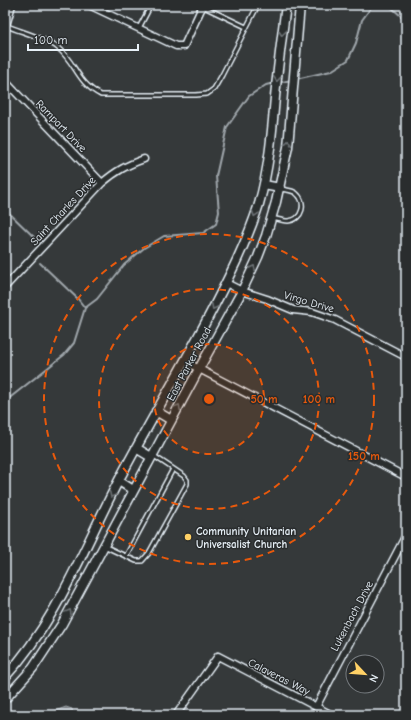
<svg xmlns="http://www.w3.org/2000/svg" width="411" height="720" viewBox="0 0 411 720" font-family="'Comic Neue',sans-serif">
<style>
.water{fill:#707579;stroke:#a0a7ac}
.lines{fill:none;stroke-linecap:round;stroke-linejoin:round}
.stream{stroke:#a0a7ac;stroke-width:2}
.lane-casing{stroke:#e8f1f8;stroke-width:6}
.street-casing{stroke:#e8f1f8;stroke-width:9}
.secondary-casing{stroke:#e8f1f8;stroke-width:11}
.lane{stroke:#2a2d2e;stroke-width:3}
.street{stroke:#2a2d2e;stroke-width:6}
.secondary{stroke:#2a2d2e;stroke-width:8}
.oneway{stroke:#6c7275}
.ring{fill:none;stroke:#e8590c;stroke-width:2;stroke-dasharray:7 5}
.poi-dot{fill:#ffd166;stroke:#2a2d2e;stroke-width:1.5}
.labels{text-anchor:middle;dominant-baseline:central;stroke-width:3;stroke-linejoin:round;paint-order:stroke}
.street-label{font-size:11px;fill:#e8f1f8;stroke:#2a2d2e}
.poi-label{font-size:11px;font-weight:bold;fill:#e8f1f8;stroke:#2a2d2e;text-anchor:start}
.centre{fill:#e8590c;stroke:#2a2d2e;stroke-width:2}
.ring-label{font-size:12px;text-anchor:middle;font-weight:bold;fill:#e8590c;stroke:#2a2d2e;stroke-width:3;stroke-linejoin:round;paint-order:stroke}
</style>
<rect width="100%" height="100%" fill="#35393a"/>
<filter id="ink" filterUnits="userSpaceOnUse"><feTurbulence type="fractalNoise" baseFrequency=".025" numOctaves="2"/><feDisplacementMap in="SourceGraphic" scale="8" xChannelSelector="R" yChannelSelector="G"/><feConvolveMatrix kernelMatrix="1 2 1 2 8 2 1 2 1" color-interpolation-filters="sRGB"/></filter>
<g filter="url(#ink)">
<path class="water" d="M66,707L72,709L73,715H44Z"/>
<g class="lines">
<path class="stream" d="M296,79L331,71L348,60L356,43L362,20L373,5L391,7L402,17L405,34L404,47L406,48
M278,83L291,80
M5,209L37,240
M40,263L78,299L85,308
M5,406L7,400L64,355L74,343L85,308L97,299L124,265L144,248L164,236L203,233L216,224L219,212L216,176L227,127L249,96L266,85L274,83"/>
<g class="lane-casing">
<path id="lane" d="M202,6L246,27
M7,26C21,32 46,38 58,48C76,63 77,83 101,95H196L207,94L214,89L222,75L258,5
M139,28L151,5
M272,218C277,219 283,221 288,221C303,220 307,202 296,193C292,190 285,190 281,189
M104,546L136,561H142L149,553L187,484V480L184,476L154,456
M126,556L173,469"/>
</g>
<g class="street-casing">
<path id="street" d="M89,5L176,46H184L203,5
M5,29L12,5
M5,81L102,183
M226,283L242,291L267,299L293,310L312,312L335,320L406,357
M5,287L102,183C116,171 127,165 144,159
M184,361L406,477
M316,707L406,535
M176,715L218,656L332,715"/>
</g>
<g class="secondary-casing">
<path id="secondary" d="M264,185L280,188
M156,411L171,420
M136,448L151,457
M119,481L133,490
M5,677C58,620 84,546 120,478C149,423 182,368 211,312C229,277 247,242 259,204C269,169 272,133 275,97C278,66 282,36 286,5
M5,699L33,668L62,624L199,369L242,291L258,257L266,236L276,202L288,147L300,5"/>
</g>
<use href="#lane" class="lane"/>
<use href="#street" class="street"/>
<use href="#secondary" class="secondary"/>
</g>
<defs><path id="oneway-chevron" d="M-2-3.5L2.5 0L-2 3.5" fill="none" stroke-width="1.6" stroke-linecap="round" stroke-linejoin="round"/></defs>
<g class="oneway">
<use href="#oneway-chevron" transform="translate(282 33) rotate(97)"/>
<use href="#oneway-chevron" transform="translate(277 79) rotate(96)"/>
<use href="#oneway-chevron" transform="translate(288 143) rotate(-84)"/>
<use href="#oneway-chevron" transform="translate(255 214) rotate(108)"/>
<use href="#oneway-chevron" transform="translate(253 268) rotate(-65)"/>
<use href="#oneway-chevron" transform="translate(214 307) rotate(117)"/>
<use href="#oneway-chevron" transform="translate(178 407) rotate(-62)"/>
<use href="#oneway-chevron" transform="translate(112 495) rotate(115)"/>
<use href="#oneway-chevron" transform="translate(69 612) rotate(-62)"/>
</g>
</g>
<circle cx="209" cy="399" r="55" fill="#e8590c" fill-opacity=".12"/>
<g class="ring">
<circle cx="209" cy="399" r="55"/>
<circle cx="209" cy="399" r="110"/>
<circle cx="209" cy="399" r="165"/>
</g>
<circle class="poi-dot" cx="188" cy="537" r="4"/>
<g class="labels">
<g class="street-label">
<text transform="translate(61 126) rotate(46)">Rampart Drive</text>
<text transform="translate(63 211) rotate(-47)">Saint Charles Drive</text>
<text transform="translate(309 302) rotate(16)">Virgo Drive</text>
<text transform="translate(189 364) rotate(-62)">East Parker Road</text>
<text transform="translate(352 616) rotate(-62)">Lukenbach Drive</text>
<text transform="translate(279 677) rotate(27)">Calaveras Way</text>
</g>
<g class="poi-label">
<text x="196" y="531">Community Unitarian<tspan x="196" dy="13">Universalist Church</tspan></text>
</g>
</g>
<circle cx="209" cy="399" r="6" class="centre"/>
<g class="ring-label">
<text x="264" y="403">50 m</text>
<text x="319" y="403">100 m</text>
<text x="364" y="460">150 m</text>
</g>
<rect width="411" height="720" fill="none" stroke="#2a2d2e" stroke-width="20"/>
<rect x="10" y="10" width="391" height="700" fill="none" stroke="#e8f1f8" stroke-width="1.5" filter="url(#ink)"/>
<g transform="translate(365 674) rotate(116)"><circle r="19" fill="#2a2d2e" stroke="#767b7f"/>
<path d="M0-3L7 15L0 10L-7 15Z" fill="#ffd166"/>
<text y="-6" font-size="11" font-weight="bold" text-anchor="middle" fill="#e8f1f8">N</text>
</g>
<path d="M28 44v6h110v-6" fill="none" stroke="#e8f1f8" stroke-width="2"/>
<text x="34" y="44" font-size="12" fill="#e8f1f8" stroke="#2a2d2e" stroke-width="3" paint-order="stroke">100 m</text>
</svg>
